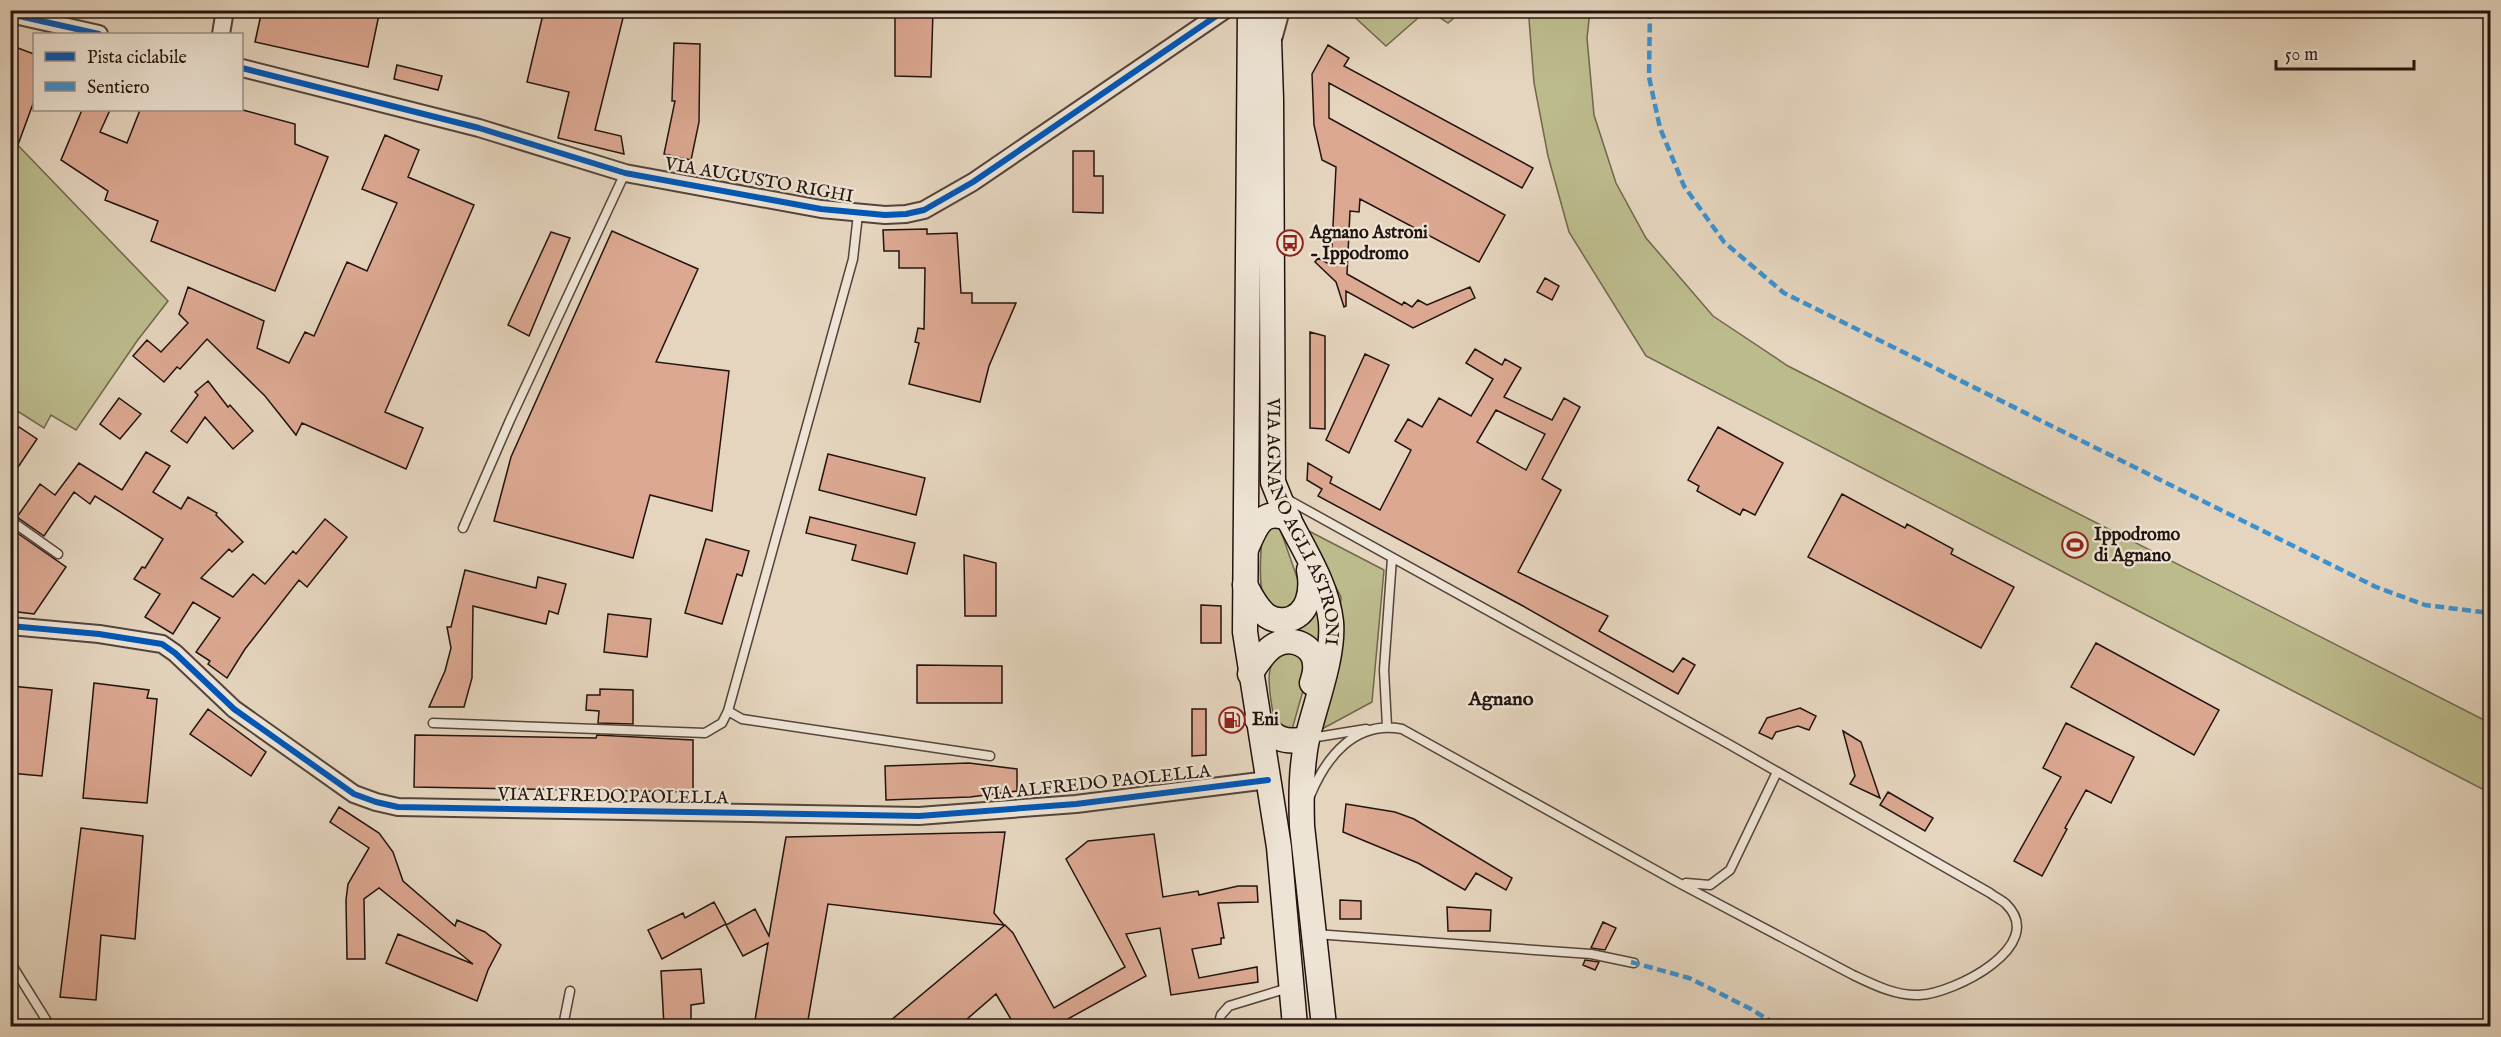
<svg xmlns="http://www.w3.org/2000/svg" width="2501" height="1037" viewBox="0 0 2501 1037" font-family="'IM FELL English',serif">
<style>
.green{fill:#bcbb8c;stroke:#70674d;stroke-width:1.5}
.building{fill:#dca892;stroke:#23130e;stroke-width:1.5;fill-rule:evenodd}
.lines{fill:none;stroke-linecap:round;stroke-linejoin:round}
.service-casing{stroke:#54443a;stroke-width:11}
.minor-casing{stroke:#54443a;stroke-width:20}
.secondary-casing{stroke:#23130e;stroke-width:27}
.service{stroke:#eee4d5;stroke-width:8}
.minor{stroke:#eee4d5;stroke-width:16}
.secondary{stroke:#eee4d5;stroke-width:24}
.quiet{stroke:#3b92d2;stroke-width:4.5;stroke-dasharray:9 4.5;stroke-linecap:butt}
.cycleway-casing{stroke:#eee4d5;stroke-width:10}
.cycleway{stroke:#0057b8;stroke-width:6}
.labels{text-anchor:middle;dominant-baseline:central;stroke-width:4.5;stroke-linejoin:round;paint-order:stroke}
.street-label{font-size:18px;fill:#23130e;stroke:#eee4d5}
.poi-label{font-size:18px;font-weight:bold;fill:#23130e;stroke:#eee4d5;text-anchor:start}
.neighbourhood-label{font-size:20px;font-weight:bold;fill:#23130e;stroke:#eee4d5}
</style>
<rect width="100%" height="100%" fill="#e5d5be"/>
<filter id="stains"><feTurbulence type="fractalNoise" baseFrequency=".00333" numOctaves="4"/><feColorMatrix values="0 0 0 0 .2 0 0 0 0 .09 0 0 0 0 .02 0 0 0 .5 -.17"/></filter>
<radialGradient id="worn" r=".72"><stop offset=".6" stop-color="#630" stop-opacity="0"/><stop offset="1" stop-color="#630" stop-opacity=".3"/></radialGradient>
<path class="green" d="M1348,11H1426L1386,46Z
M1430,11H1462L1448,23Z
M1531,11H1590L1587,38L1594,115L1616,183L1646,238L1713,316L1788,366L2490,723V793L1646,356L1569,232L1548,156L1534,83L1529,19Z
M10,137L168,301L137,341L76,430L51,415L44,428L11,407Z
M1277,520L1300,586L1298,603C1250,630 1261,561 1262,534Z
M1305,529L1384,570L1372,702L1322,729L1338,655L1341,597Z
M1316,600L1323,622L1320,657L1315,643L1294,628Z
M1293,650L1303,657L1308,673L1291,733L1275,726C1272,700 1256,653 1293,650Z"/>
<path class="building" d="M262,10H380L368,67L255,42Z
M544,10H625L595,130L621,136L624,154L558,138L569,92L527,82Z
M895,10H933L931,77L895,76Z
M674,43L700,44L699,122L691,160L664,154L675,101H672Z
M10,45L34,54V101L12,161Z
M1328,45L1349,58L1344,66L1533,168L1522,188L1329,83V118L1505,215L1479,262L1360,199L1359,212L1350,211L1347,274L1402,305L1404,302L1412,307L1418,300L1427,305L1470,287L1475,298L1413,328L1346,291V306L1344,307L1336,282L1315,262L1318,258L1331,265L1336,167L1322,160L1314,125L1312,74Z
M397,65L442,76L438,90L394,79Z
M82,110H110L100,132L127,143L140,110H243L295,124V144L328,157L275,291L151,241L158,221L105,200L108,191L61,160Z
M385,135L419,150L408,177L474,205L385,412L423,428L406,469L302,423L296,435L265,396L207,339L180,369L177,367L164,382L133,356L147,340L161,352L188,323L179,314L188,287L264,321L257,348L289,363L305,332L314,336L347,262L367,271L397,203L362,189Z
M1073,151H1094V176H1103V213L1073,212Z
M927,229V234L957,233L961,293H972V303H1016L989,366L980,402L909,384L919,343L915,342L918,328L924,329L925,268H899V251H884L883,230Z
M612,231L698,269L656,362L729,371L712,511L650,495L633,558L494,521L511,457Z
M551,232L570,238L529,336L508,325Z
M1545,278L1559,286L1552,300L1537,292Z
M1310,332L1325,336V429L1310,428Z
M1475,349L1502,365L1505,359L1521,368L1504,397L1552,420L1564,398L1580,407L1542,479L1561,490L1518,572L1608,616L1599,631L1673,672L1683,658L1695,665L1678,694L1523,606L1318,496L1322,489L1307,480L1308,463L1332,477L1330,483L1380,510L1411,450L1395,441L1408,419L1422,427L1439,398L1471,416L1493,379L1466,363ZM1496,410L1545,434L1526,470L1477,442Z
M1365,354L1389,365L1349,453L1326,440Z
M208,381L228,407L230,405L253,431L233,449L205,417L187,443L171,431L198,395L195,392Z
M119,398L141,414L120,439L100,424Z
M10,427L16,431L19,427L37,439L10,479Z
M1718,427L1783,463L1755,515L1743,509L1740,515L1697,491L1699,486L1688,480Z
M146,452L170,466L153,492L181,509L188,497L217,513L216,515L243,542L232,552L229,549L201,578L233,597L253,574L265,584L293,551L296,554L325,519L347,537L307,587L299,580L245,649L227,678L208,664L210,661L196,652L220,618L193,602L173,634L145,617L160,594L134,579L142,567L145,568L163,539L95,496L90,504L74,492L44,536L17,517L40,484L55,495L79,463L122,490Z
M828,454L925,478L916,515L819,490Z
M1842,494L1905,528L1907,524L1953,549L1951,554L2014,587L1981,648L1808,557Z
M810,517L915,543L907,574L852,560L856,545L806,533Z
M10,528L66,567L34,614L10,611Z
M706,539L749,551L742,576L737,574L722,624L685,613Z
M964,555L996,563V616H965Z
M465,570L536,588L538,577L566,584L558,614L549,611L546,624L473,606L472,678L464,707H429L445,671L451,648L447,627H451Z
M1201,605L1221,606V643H1201Z
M608,614L651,619L647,657L604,652Z
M2096,643L2219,710L2194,755L2071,687Z
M917,665L1002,666V703H917Z
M94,683L149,690L147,698L157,699L147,803L83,798Z
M11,686L52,690L42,776L10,773Z
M600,689L633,690V724L598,723L599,711L586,710L587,695H600Z
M1800,708L1816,716L1809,730L1798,726L1776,732L1772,739L1759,733L1767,718Z
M208,709L266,752L251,776L190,734Z
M1192,709H1206V755L1192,756Z
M2066,723L2134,757L2111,803L2086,790L2065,828L2067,829L2042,876L2014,861L2061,777L2043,768Z
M1843,731L1861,742L1880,798L1850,784L1855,776Z
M415,735L596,738L597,735L693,740V792L414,787Z
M969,763L1017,769V791L970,797L886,800L885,766Z
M1888,792L1933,818L1925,831L1880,805Z
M1346,804L1395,812L1414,819L1512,878L1506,890L1476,873L1465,890L1418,863L1343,832Z
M339,807L379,833L393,852L403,881L455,926L457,920L485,932L501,945L488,970L477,1001L386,963L398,934L473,964L379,888L364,899L365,959H347L346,900L348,884L369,848L330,822Z
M81,828L143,836L135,939L101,935L96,1000L60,997Z
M1005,832L994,913L1004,925L828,904L807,1026H754L768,943L743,956L726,925L755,909L769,936L786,837Z
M1154,834L1163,897L1198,891L1199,895L1238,886H1257L1258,902L1218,903L1224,938H1221V944L1192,949L1199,978L1257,967L1258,982L1171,995L1160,928L1126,934L1146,976L1055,1026H1015L996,994L959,1026H884L1005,925L1013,933L1054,1008L1125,967L1066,859L1088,841Z
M1340,900L1361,901V919H1340Z
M714,902L726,924L662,959L648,930L683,913L685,918Z
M1447,907L1491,910L1490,931H1448Z
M1603,922L1616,928L1605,950L1591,948Z
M1585,960L1599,962L1595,970L1583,965Z
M701,969L704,1003L691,1005V1026H664L661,971Z"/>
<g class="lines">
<g class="service-casing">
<path id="service" d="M1285,498L1725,742L1990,893C1995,897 2002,900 2006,904C2049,946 1953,994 1919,995C1896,996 1874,985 1853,975L1677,882L1402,729C1355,720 1326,757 1310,796
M10,520L58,554
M463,528L510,420L625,173
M728,711L742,719L990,756
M433,723L705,733L722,723L728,711L853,259L858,214
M1387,726L1384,670L1392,558
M1311,738L1366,729
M1686,883L1710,885L1730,870L1777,772
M1315,934L1591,954L1634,963
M10,962L50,1026
M10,1025L12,1026
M178,1026V1024
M563,1026L570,991
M1218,1026L1221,1015L1229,1006L1288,988"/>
</g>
<g class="minor-casing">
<path id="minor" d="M10,14L99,34
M221,34L225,10
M1274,36L1281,10
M242,68L479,128L625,173L821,209L885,215L906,214L924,210L973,182L1225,10
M10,626L99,634L162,644L175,653L234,709L354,794L376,802L398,807L919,816L1076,804L1268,780"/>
</g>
<g class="secondary-casing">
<g id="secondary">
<path d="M1250,10L1245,632L1279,847L1295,1026"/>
<path id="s1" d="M1268,10L1271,100L1273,482C1278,494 1283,508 1289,520C1305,552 1327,585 1331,622C1334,657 1315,704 1307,739C1301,768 1301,796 1302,826L1324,1026"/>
<path d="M1247,547C1256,526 1263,507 1289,519"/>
<path d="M1245,585C1251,596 1257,609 1267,616C1273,620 1279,621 1286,620C1309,616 1313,590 1309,570"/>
<path d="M1250,674C1257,664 1264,651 1275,645C1291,636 1314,645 1315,664C1316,671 1314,677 1312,683"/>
<path d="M1257,719C1275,737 1280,744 1307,739"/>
</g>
</g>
<use href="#service" class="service"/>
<use href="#minor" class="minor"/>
<use href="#secondary" class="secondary"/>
<path class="quiet" d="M1650,10L1649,77L1660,128L1684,186L1724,242L1784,293L2376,587L2425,605L2490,613
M1631,962L1689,978L1749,1008L1779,1026"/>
<g class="cycleway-casing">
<path id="cycleway" d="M10,14L99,34
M242,68L479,128L625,173L821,209L885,215L906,214L924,210L973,182L1225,10
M10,626L99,634L162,644L175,653L234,709L354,794L376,802L398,807L919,816L1076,804L1268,780"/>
</g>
<use href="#cycleway" class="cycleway"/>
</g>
<defs>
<g id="bus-ring" transform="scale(1.35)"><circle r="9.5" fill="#eee4d5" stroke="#8f2418" stroke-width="1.5"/><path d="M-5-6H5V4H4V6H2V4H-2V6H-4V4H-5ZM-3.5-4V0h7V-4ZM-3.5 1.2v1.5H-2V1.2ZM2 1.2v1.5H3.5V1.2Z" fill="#8f2418"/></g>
<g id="stadium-ring" transform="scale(1.35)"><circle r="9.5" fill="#eee4d5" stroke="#8f2418" stroke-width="1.5"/><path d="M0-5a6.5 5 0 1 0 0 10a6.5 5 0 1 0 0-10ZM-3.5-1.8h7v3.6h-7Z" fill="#8f2418"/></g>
<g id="fuel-ring" transform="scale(1.35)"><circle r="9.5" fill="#eee4d5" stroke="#8f2418" stroke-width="1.5"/><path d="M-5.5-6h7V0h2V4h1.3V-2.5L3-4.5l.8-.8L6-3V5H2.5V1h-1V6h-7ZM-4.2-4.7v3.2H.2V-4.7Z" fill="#8f2418"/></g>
</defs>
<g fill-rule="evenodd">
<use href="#bus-ring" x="1290" y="243"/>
<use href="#stadium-ring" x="2075" y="545"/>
<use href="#fuel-ring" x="1232" y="720"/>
</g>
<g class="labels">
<g class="street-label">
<text transform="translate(759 181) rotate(10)">VIA AUGUSTO RIGHI</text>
<text stroke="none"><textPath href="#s1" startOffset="518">VIA AGNANO AGLI ASTRONI</textPath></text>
<text transform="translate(1096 784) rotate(-6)">VIA ALFREDO PAOLELLA</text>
<text transform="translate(613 797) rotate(1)">VIA ALFREDO PAOLELLA</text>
</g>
<g class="poi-label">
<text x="1310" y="233">Agnano Astroni<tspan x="1310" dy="21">- Ippodromo</tspan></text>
<text x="2094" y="535">Ippodromo<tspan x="2094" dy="21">di Agnano</tspan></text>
<text x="1252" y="720">Eni</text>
</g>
<g class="neighbourhood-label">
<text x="1501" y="699">Agnano</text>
</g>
</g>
<rect width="2501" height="1037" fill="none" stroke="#e5d5be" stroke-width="36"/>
<rect x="12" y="12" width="2477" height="1013" fill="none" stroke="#23130e" stroke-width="3"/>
<rect x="18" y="18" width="2465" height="1001" fill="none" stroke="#23130e" stroke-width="1.5"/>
<rect x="33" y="33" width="210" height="78" fill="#eee4d5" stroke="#9d9085" stroke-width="1.5"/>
<rect x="45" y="52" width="30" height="9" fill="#0057b8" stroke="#9d9085" stroke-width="1.5"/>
<text x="87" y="63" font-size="18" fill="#23130e">Pista ciclabile</text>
<rect x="45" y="82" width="30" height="9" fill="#3b92d2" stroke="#9d9085" stroke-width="1.5"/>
<text x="87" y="93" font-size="18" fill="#23130e">Sentiero</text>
<path d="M2276 60v9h138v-9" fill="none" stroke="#23130e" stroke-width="3"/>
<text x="2285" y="60" font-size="18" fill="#23130e" stroke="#eee4d5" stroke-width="4.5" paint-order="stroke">50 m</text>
<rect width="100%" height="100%" filter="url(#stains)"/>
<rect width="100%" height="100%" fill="url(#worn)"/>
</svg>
